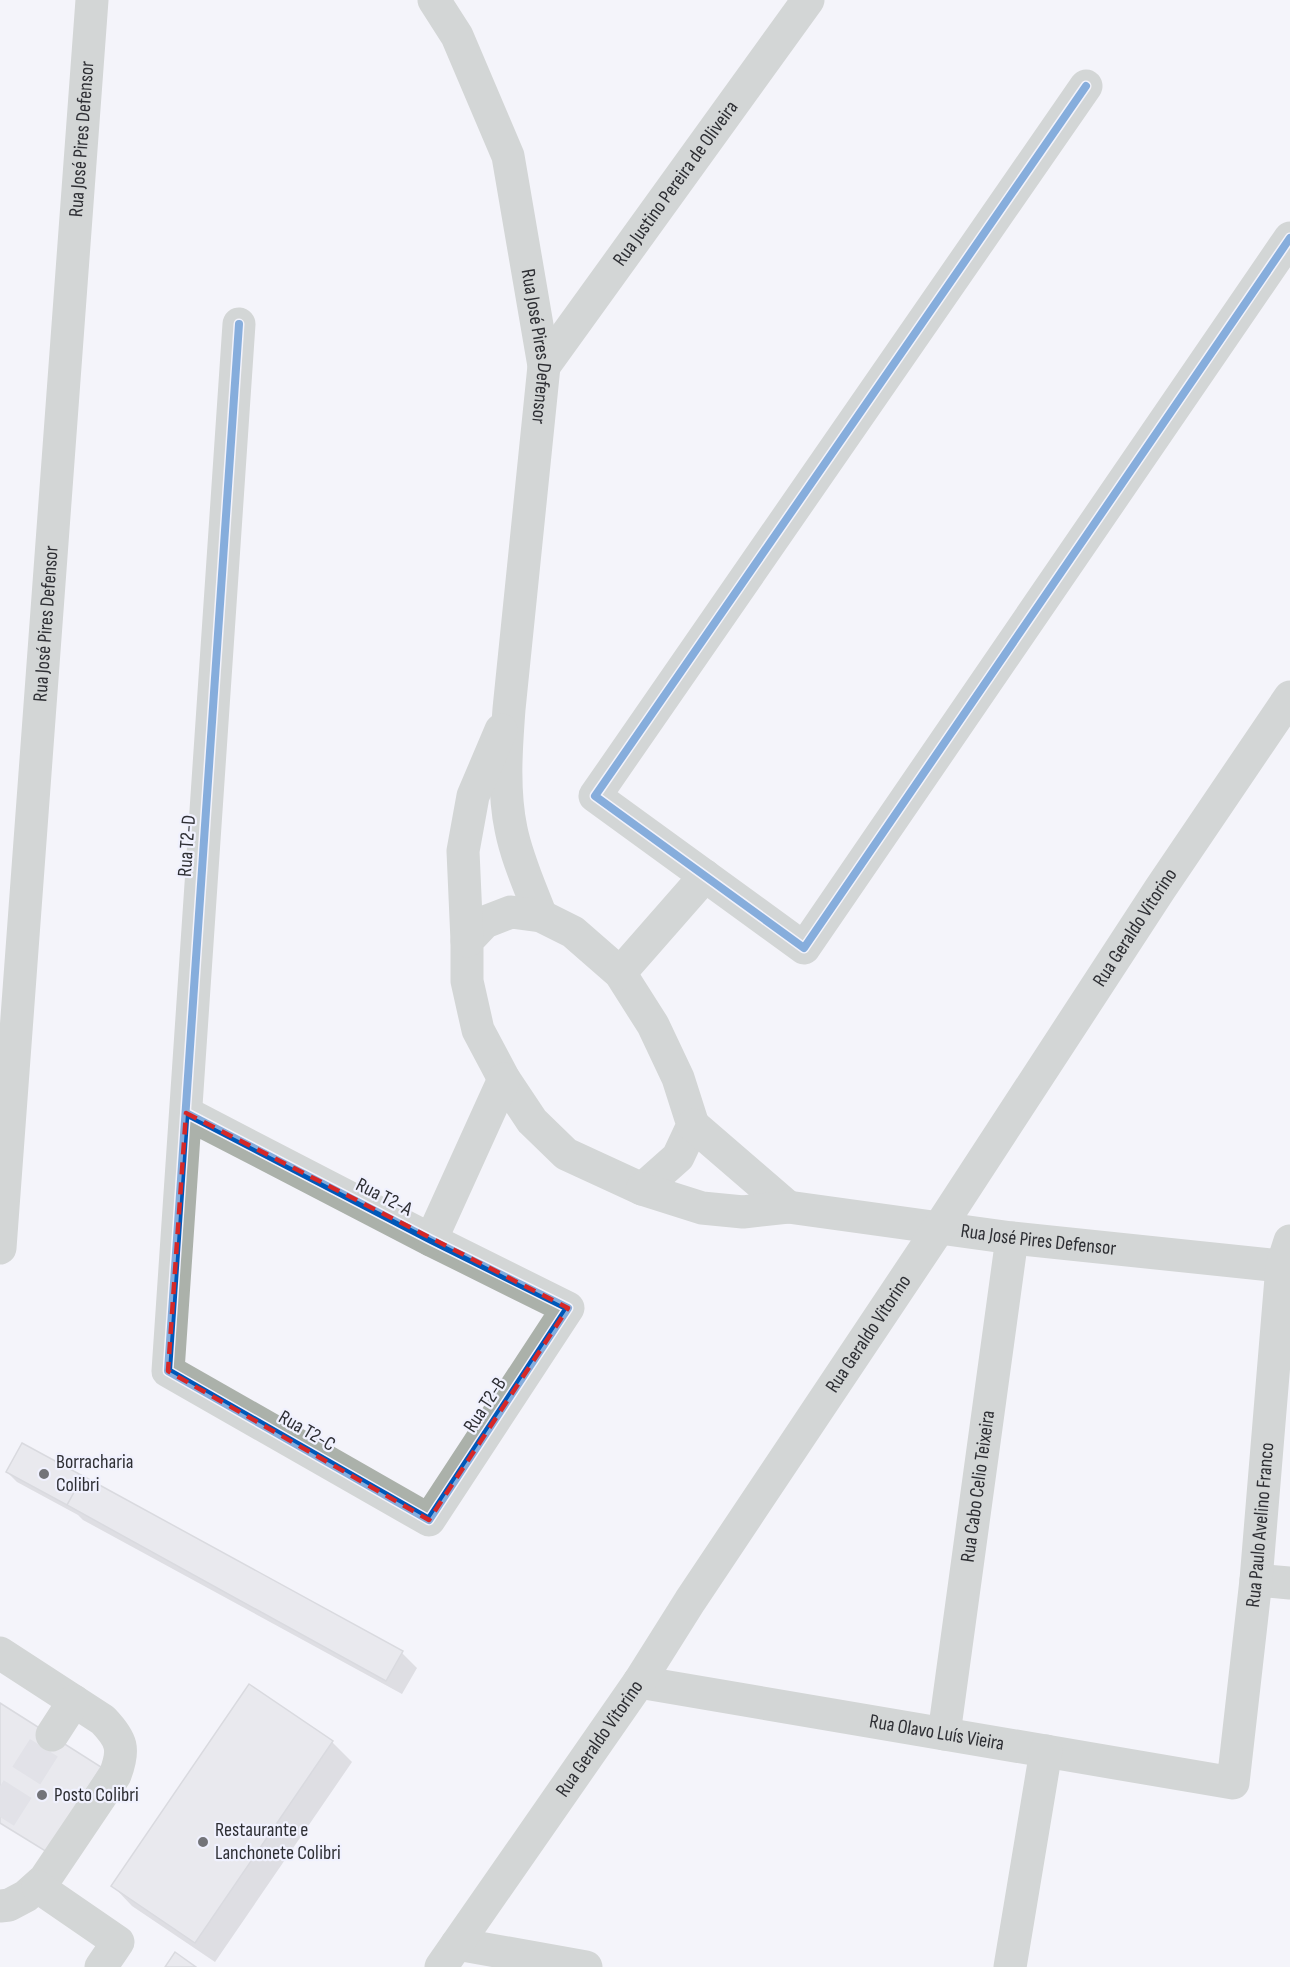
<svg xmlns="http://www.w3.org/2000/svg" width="1290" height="1967" viewBox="0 0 1290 1967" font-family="'Sofia Sans Condensed',sans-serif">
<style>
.shadow{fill:#0003}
.building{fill:#dcdce1;stroke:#b9babf;stroke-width:1.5}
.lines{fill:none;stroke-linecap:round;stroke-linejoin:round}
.minor-tunnel{stroke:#cccdd2;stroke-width:33;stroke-dasharray:33 16;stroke-linecap:butt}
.minor{stroke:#abb1aa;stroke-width:33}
.cycleway-casing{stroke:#f0f1fe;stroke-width:11}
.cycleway{stroke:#0057b8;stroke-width:8}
.marked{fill:none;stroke:#d62828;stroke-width:4.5;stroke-dasharray:12 8;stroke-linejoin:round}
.poi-dot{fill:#737479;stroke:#f0f1fe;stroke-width:2}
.labels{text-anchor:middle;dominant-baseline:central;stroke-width:4.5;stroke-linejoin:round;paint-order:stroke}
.street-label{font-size:20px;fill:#2e2f34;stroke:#f0f1fe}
.poi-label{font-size:20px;fill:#2e2f34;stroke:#f0f1fe;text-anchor:start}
</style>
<rect width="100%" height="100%" fill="#f4f4fa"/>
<path class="shadow" d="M7,1472L402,1653L417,1668L402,1694L83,1520L78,1515L17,1482Z
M249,1686L332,1742L352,1762L215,1962L132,1906L113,1886Z"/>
<path class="building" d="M22,1443L83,1476L67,1505L6,1472Z
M83,1476L403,1651L386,1681L67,1505Z
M249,1684L333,1741L195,1943L111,1886Z
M0,1703L101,1767L47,1852L0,1823Z
M175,1952L196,1967H165Z"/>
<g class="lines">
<path class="minor-tunnel" d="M0,1817L52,1735"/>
<g class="minor">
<path id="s1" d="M434,0L457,36L508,156L544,366L509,709C506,749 503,790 511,829C517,859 530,887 541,916"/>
<path d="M1086,86L595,796L804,948L1290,238"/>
<path id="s2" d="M544,366L808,0"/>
<path d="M511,912L541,916L573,932L620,973L653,1025L678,1078L693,1125L678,1157L642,1189L566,1154L532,1121L504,1079L478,1030L467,981V941L485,922Z"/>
<path d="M467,941L463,851L473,796L501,730"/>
<path d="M620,973L705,876"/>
<path d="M186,1113L431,1240L568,1308L429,1520L168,1371L239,324"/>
<path d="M693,1125L788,1207"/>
<path id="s3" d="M642,1189L702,1208L743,1212L788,1207L1012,1238L1290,1267"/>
<path d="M431,1240L504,1079"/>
<path id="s4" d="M0,1248L92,0"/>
<path d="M1256,1580L1290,1583"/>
<path d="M0,1653L103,1720C122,1740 125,1749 115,1775L45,1879L26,1896L9,1905L0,1906"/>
<path id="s5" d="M639,1682L1233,1783L1256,1580L1282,1266L1290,1241"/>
<path id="s6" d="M944,1734L1012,1238"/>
<path d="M52,1735L74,1701"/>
<path d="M38,1887L118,1942L101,1967"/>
<path d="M457,1944L586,1967"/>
<path id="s7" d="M441,1967L639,1682L690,1601L939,1228L1160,889L1290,697"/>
<path d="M1010,1967L1046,1751"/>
</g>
<g class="cycleway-casing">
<path id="cycleway" d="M1086,86L595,796L804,948L1290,238
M186,1113L431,1240L568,1308L429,1520L168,1371L239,324"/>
</g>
<use href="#cycleway" class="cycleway"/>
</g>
<path d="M0 0H1290V1967H0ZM186,1113L568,1308L429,1520L168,1371Z" fill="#f4f4fa" fill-opacity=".55" fill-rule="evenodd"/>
<path class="marked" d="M186,1113L568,1308L429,1520L168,1371Z"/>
<g class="poi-dot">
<circle cx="44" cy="1474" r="6"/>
<circle cx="42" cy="1795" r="6"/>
<circle cx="203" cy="1842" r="6"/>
</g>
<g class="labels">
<g class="street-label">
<text stroke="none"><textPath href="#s4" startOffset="1112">Rua José Pires Defensor</textPath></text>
<text stroke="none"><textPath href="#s2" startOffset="225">Rua Justino Pereira de Oliveira</textPath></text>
<text stroke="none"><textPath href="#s1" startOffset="366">Rua José Pires Defensor</textPath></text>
<text stroke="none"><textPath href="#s4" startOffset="626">Rua José Pires Defensor</textPath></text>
<text transform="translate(187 846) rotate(-86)">Rua T2-D</text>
<text stroke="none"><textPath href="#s7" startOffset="1250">Rua Geraldo Vitorino</textPath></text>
<text transform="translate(384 1197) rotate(27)">Rua T2-A</text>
<text stroke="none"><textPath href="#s3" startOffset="402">Rua José Pires Defensor</textPath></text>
<text stroke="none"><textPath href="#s7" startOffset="764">Rua Geraldo Vitorino</textPath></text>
<text transform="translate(485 1405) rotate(-57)">Rua T2-B</text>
<text transform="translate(307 1431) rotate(30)">Rua T2-C</text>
<text stroke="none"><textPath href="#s6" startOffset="250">Rua Cabo Celio Teixeira</textPath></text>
<text stroke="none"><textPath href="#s5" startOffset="862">Rua Paulo Avelino Franco</textPath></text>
<text stroke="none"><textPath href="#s5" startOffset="302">Rua Olavo Luís Vieira</textPath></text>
<text stroke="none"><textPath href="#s7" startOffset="278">Rua Geraldo Vitorino</textPath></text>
</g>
<g class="poi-label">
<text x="56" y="1462">Borracharia<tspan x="56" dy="23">Colibri</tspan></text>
<text x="54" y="1795">Posto Colibri</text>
<text x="215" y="1830">Restaurante e<tspan x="215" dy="23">Lanchonete Colibri</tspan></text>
</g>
</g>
</svg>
